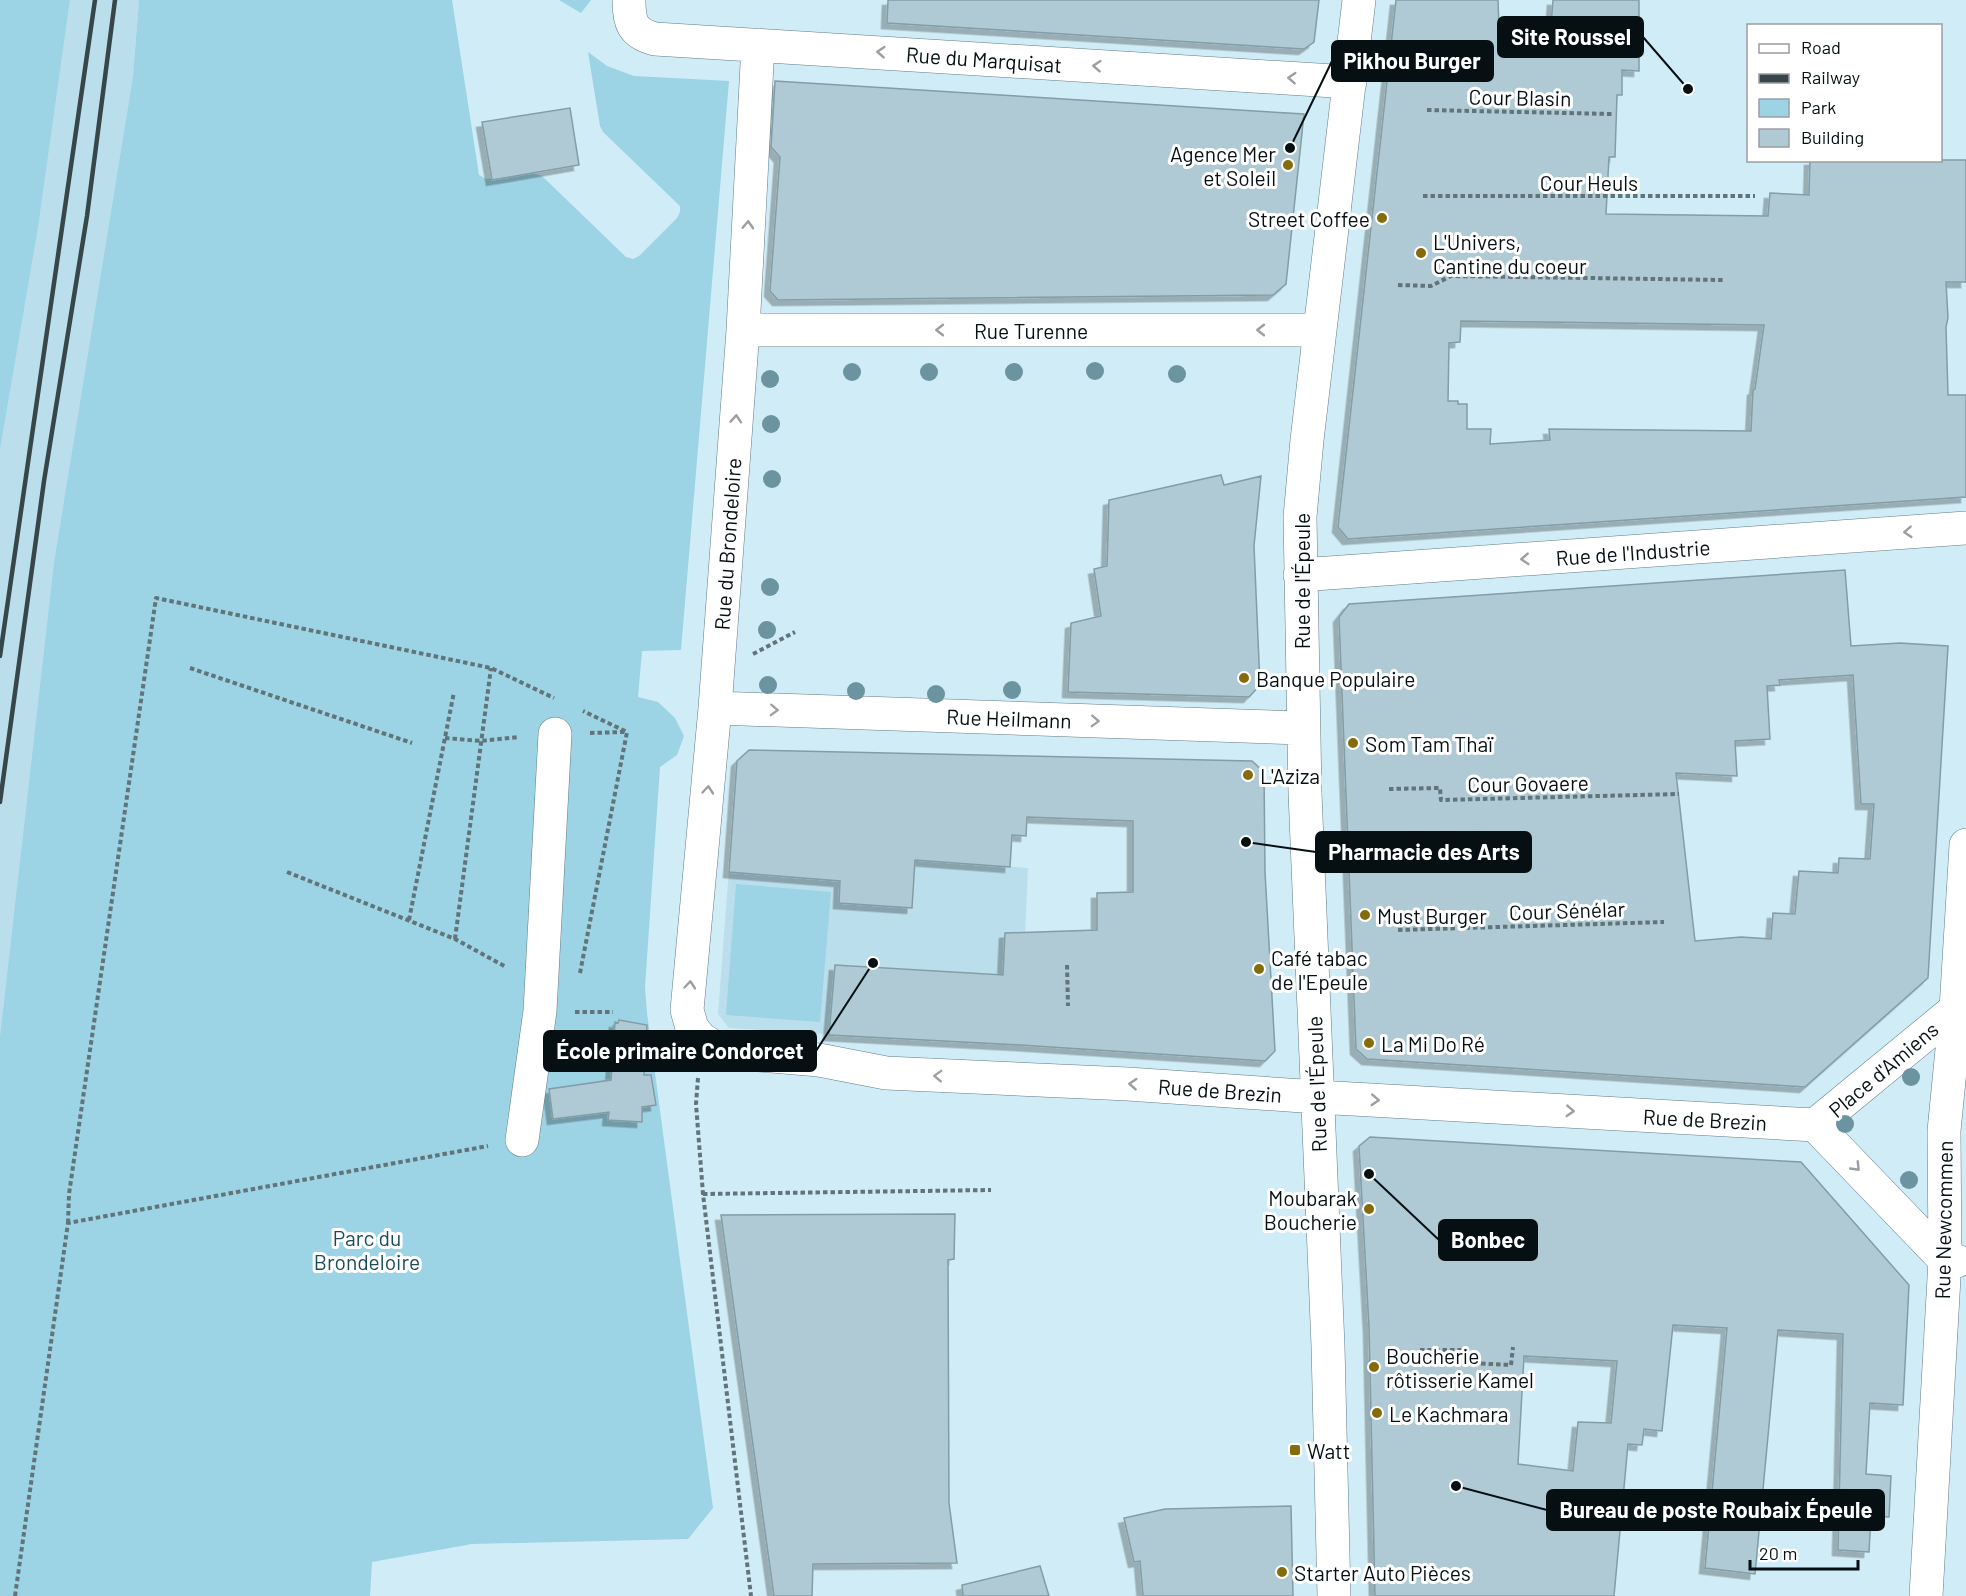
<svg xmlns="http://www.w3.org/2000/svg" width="1966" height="1596" viewBox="0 0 1966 1596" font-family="Barlow,sans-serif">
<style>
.built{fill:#badeeb}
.green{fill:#9cd3e5}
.building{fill:#afcad4;stroke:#839da6;stroke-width:1.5;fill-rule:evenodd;filter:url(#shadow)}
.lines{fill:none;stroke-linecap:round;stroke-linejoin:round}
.minor-casing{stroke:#627c85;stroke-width:34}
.path{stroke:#61747a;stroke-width:4;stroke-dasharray:4.5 3;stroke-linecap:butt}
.minor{stroke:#fff;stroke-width:33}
.rail{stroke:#37464a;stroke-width:4.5}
.tree{fill:#6b93a0}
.oneway{stroke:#9b9fa1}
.poi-dot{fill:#856c0a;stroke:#fff;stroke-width:2}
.labels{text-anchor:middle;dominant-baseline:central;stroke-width:6;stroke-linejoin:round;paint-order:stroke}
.street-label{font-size:21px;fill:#061013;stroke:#fff}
.poi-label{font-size:21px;fill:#061013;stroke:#fff;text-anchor:start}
.park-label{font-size:21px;fill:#194b5a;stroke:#fff}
.leader{fill:none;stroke:#061013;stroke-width:2}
.callout-dot{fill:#061013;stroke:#fff;stroke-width:2}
.callout{fill:#061013;stroke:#061013;stroke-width:2}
.callout-label{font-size:22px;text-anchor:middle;font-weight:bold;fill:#fff}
</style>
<defs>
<filter id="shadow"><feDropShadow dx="-5.5" dy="5.5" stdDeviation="0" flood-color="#0004"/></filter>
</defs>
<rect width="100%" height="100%" fill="#d0ecf6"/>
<path class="built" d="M70,0H139L133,76L54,562L0,1036V450L38,228Z
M731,843L841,852L842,856L1028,868L1020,1046L729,1028L718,1014Z"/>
<path class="green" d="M0,0H70L38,228L0,450Z
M139,0H452L479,175L486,179L533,173L542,176L626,257L633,259L639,256L677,218L680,212V206L603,132L600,126L588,52L607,66L634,76L729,81L681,650L642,651L638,697L658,702L675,718L684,736L677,755L660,767L645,987L647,1013L713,1508L688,1539L472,1544L372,1562L370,1596H0V1036L54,562L133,76Z
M559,0H591L581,13Z
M736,884L831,892L820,1022L726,1015Z"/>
<path class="building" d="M888,0H1319L1314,42L1304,49L887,23Z
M1396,0H1498L1499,26H1551L1553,0H1639V71L1622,70V95H1617L1615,157H1609L1606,214L1768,216L1770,193L1809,195L1810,160H1966V282H1946L1948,318L1946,327L1948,395H1966V497L1348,539L1338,527ZM1461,321L1764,325L1755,389L1753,390L1751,431L1549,429L1550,440L1490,444L1491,429H1467V404H1458V401H1448L1449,343L1460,342Z
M775,81L1304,114L1286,284L1273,295L778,300L770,291L780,157L771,147Z
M570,108L579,165L492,180L482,122Z
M1221,475L1224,485L1261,476L1254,546L1260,685L1249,697L1068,692L1071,623L1101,616L1094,569L1107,566L1109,500Z
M1845,570L1851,646L1900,643L1948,646L1928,978L1805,1087L1367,1059L1356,1049L1339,617L1349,604ZM1853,675L1861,804H1874L1870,859L1839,858L1838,873L1799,871L1795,914L1773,913L1771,939L1741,937L1695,941L1676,773L1737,776L1735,741L1770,739L1767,686L1780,685L1779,680Z
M749,750L1252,761L1264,772L1265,872L1275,1051L1265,1061L1020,1045L829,1035L835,965L1003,975L1005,933L1097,930V893L1133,892V821L1027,817L1026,836L1012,835L1010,867L915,860L912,908L839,903L840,881L729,872L737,761Z
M619,1020L647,1025L644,1075H651L656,1105L642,1107V1122L608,1120L609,1112L553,1119L549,1089L611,1080L615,1022L618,1023Z
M1370,1137L1801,1162L1909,1285L1903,1405L1870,1403L1866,1474L1891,1476L1889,1517L1871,1516L1869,1552L1838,1550L1843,1334L1778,1330L1755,1574L1705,1568L1727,1328L1673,1325L1662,1431L1644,1429L1642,1445L1628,1444L1614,1596H1375L1369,1327L1359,1146ZM1524,1356L1617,1361L1611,1423L1578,1422L1573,1471L1518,1464Z
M955,1214L954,1259L948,1260L949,1503L957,1563L813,1564L812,1596H774L721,1215Z
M1291,1506L1293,1596H1143L1140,1561L1134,1562L1124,1518L1165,1509Z
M1040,1566L1049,1596H963L962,1585Z"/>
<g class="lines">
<g class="minor-casing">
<path id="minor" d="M629,0C629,22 632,33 655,39L1350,82
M758,45L743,330L715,708L687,1010L692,1028L701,1039L716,1048L735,1053L819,1060L886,1073L1128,1084L1317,1097L1815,1125
M743,330H1320
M1300,575L1966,528
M715,708L1302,728
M1815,1125L1945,1260L1957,1261
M1815,1125L1956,1009H1966
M522,1140L540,1011L555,734
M1334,1596L1328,1346L1305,793L1300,517L1307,440L1359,0
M1926,1596L1945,1260L1944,1131L1956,1009L1966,845"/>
</g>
<path class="path" d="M1427,110L1612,114
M1423,196H1755
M1398,285L1431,286L1451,276L1723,280
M753,654L795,632
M190,668L412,743
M590,733L624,732
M445,738L481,741L519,737
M1389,789L1440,788L1441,800L1679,794
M287,872L455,939L506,967
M409,920L454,692
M1398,930L1664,922
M455,939L491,668
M1067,965L1068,1006
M580,973L627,732L583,711
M575,1012H613
M698,1078L696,1104L703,1194L751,1596
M703,1194L991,1190
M68,1223L69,1194L156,598L491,668L554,698
M1420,1350H1461L1471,1363L1511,1365L1513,1347
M15,1596L68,1223L488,1146"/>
<use href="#minor" class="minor"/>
<path class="rail" d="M0,656C30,437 65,219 95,0
M0,802L44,481L87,216L115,0"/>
</g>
<g class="tree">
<circle cx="1095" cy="371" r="9"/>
<circle cx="852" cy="372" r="9"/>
<circle cx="929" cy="372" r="9"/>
<circle cx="1014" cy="372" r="9"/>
<circle cx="1177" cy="374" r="9"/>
<circle cx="770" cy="379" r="9"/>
<circle cx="771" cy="424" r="9"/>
<circle cx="772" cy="479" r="9"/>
<circle cx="770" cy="587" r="9"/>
<circle cx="767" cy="630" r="9"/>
<circle cx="768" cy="685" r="9"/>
<circle cx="1012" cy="690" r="9"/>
<circle cx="856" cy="691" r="9"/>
<circle cx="936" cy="694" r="9"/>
<circle cx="1911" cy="1077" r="9"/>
<circle cx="1845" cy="1124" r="9"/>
<circle cx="1909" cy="1180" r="9"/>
</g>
<defs><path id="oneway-chevron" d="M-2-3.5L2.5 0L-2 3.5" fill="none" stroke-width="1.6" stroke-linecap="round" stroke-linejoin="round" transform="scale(1.5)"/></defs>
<g class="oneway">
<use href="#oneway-chevron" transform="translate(881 52) rotate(-176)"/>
<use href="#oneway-chevron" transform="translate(1097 66) rotate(-176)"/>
<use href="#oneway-chevron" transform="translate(1292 78) rotate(-176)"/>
<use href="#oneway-chevron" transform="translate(748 225) rotate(-87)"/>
<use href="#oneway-chevron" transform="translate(940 330) rotate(-180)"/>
<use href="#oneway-chevron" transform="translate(1261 330) rotate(180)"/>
<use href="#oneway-chevron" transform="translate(736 419) rotate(-86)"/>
<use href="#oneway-chevron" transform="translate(1908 532) rotate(176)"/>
<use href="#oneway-chevron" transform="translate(1525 559) rotate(176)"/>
<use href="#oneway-chevron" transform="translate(774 710) rotate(2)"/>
<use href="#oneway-chevron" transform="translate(1095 721) rotate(2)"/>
<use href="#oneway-chevron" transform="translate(708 790) rotate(-85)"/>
<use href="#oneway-chevron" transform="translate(690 985) rotate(-85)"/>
<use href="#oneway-chevron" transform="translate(938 1076) rotate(-178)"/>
<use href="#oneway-chevron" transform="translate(1133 1084) rotate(-176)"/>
<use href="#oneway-chevron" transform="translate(1375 1100) rotate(3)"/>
<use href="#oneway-chevron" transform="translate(1570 1111) rotate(3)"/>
<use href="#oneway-chevron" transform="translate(1856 1167) rotate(46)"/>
</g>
<g class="poi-dot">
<circle cx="1288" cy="165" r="6"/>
<circle cx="1382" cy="218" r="6"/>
<circle cx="1421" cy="253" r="6"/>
<circle cx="1244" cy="678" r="6"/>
<circle cx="1353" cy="743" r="6"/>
<circle cx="1248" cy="775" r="6"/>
<circle cx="1365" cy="915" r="6"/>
<circle cx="1259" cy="969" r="6"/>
<circle cx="1369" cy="1043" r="6"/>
<circle cx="1369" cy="1209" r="6"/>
<circle cx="1374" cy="1367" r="6"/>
<circle cx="1377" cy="1413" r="6"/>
<rect x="1289" y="1444" width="12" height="12" rx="3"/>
<circle cx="1282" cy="1572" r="6"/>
</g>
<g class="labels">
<g class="street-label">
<text transform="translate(984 59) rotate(4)">Rue du Marquisat</text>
<text transform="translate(1520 97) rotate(1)">Cour Blasin</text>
<text x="1589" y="182">Cour Heuls</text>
<text x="1031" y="330">Rue Turenne</text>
<text transform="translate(727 544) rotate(-86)">Rue du Brondeloire</text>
<text transform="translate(1633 552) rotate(-4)">Rue de l'Industrie</text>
<text transform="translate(1301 581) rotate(-90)">Rue de l'Épeule</text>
<text transform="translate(1009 718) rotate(2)">Rue Heilmann</text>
<text transform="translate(1528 783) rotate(-1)">Cour Govaere</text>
<text transform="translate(1567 910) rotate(-2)">Cour Sénélar</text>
<text transform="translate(1883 1069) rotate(-40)">Place d'Amiens</text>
<text transform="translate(1316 1084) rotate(-92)">Rue de l'Épeule</text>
<text transform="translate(1220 1090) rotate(4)">Rue de Brezin</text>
<text transform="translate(1705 1119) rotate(3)">Rue de Brezin</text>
<text transform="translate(1943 1220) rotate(-89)">Rue Newcommen</text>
</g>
<g class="poi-label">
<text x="1276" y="153" text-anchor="end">Agence Mer<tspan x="1276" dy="24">et Soleil</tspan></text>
<text x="1370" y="218" text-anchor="end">Street Coffee</text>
<text x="1433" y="241">L'Univers,<tspan x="1433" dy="24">Cantine du coeur</tspan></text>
<text x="1256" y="678">Banque Populaire</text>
<text x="1365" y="743">Som Tam Thaï</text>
<text x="1260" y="775">L'Aziza</text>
<text x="1377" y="915">Must Burger</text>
<text x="1271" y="957">Café tabac<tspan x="1271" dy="24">de l'Epeule</tspan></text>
<text x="1381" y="1043">La Mi Do Ré</text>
<text x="1357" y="1197" text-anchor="end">Moubarak<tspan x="1357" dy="24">Boucherie</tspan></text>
<text x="1386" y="1355">Boucherie<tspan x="1386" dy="24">rôtisserie Kamel</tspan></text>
<text x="1389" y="1413">Le Kachmara</text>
<text x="1307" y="1450">Watt</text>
<text x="1294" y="1572">Starter Auto Pièces</text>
</g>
<g class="park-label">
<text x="367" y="1237">Parc du<tspan x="367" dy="24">Brondeloire</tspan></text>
</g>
</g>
<path class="leader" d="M1688 89L1643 37M1290 148L1332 61M1246 842L1316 852M873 963L816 1051M1369 1174L1439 1240M1456 1486L1547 1510"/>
<g class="callout-dot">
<circle cx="1688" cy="89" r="6"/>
<circle cx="1290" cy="148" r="6"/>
<circle cx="1246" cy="842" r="6"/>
<circle cx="873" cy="963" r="6"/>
<circle cx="1369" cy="1174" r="6"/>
<circle cx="1456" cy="1486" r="6"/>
</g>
<g class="callout">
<rect x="1498" y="17" width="145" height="40" rx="6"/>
<rect x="1332" y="41" width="161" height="40" rx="6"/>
<rect x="1316" y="832" width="215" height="40" rx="6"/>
<rect x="544" y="1031" width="272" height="40" rx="6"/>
<rect x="1439" y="1220" width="98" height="40" rx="6"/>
<rect x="1547" y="1490" width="337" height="40" rx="6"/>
</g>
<g class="callout-label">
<text x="1571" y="45">Site Roussel</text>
<text x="1412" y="69">Pikhou Burger</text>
<text x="1424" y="860">Pharmacie des Arts</text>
<text x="680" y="1059">École primaire Condorcet</text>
<text x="1488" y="1248">Bonbec</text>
<text x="1716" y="1518">Bureau de poste Roubaix Épeule</text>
</g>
<rect x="1747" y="24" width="195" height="138" fill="#ffffff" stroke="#9b9fa1" stroke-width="1.5"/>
<rect x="1759" y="44" width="30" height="9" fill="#ffffff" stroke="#9b9fa1" stroke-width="1.5"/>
<text x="1801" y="54" font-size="18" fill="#061013">Road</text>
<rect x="1759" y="74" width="30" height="9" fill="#37464a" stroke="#9b9fa1" stroke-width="1.5"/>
<text x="1801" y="84" font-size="18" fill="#061013">Railway</text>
<rect x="1759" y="99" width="30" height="18" fill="#9cd3e5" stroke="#9b9fa1" stroke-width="1.5"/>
<text x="1801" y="114" font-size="18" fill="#061013">Park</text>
<rect x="1759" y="129" width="30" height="18" fill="#afcad4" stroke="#9b9fa1" stroke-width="1.5"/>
<text x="1801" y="144" font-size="18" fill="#061013">Building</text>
<path d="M1750 1560v9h108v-9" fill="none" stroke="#061013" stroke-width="3"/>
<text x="1759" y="1560" font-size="18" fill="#061013" stroke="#ffffff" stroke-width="4.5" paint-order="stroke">20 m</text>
</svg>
